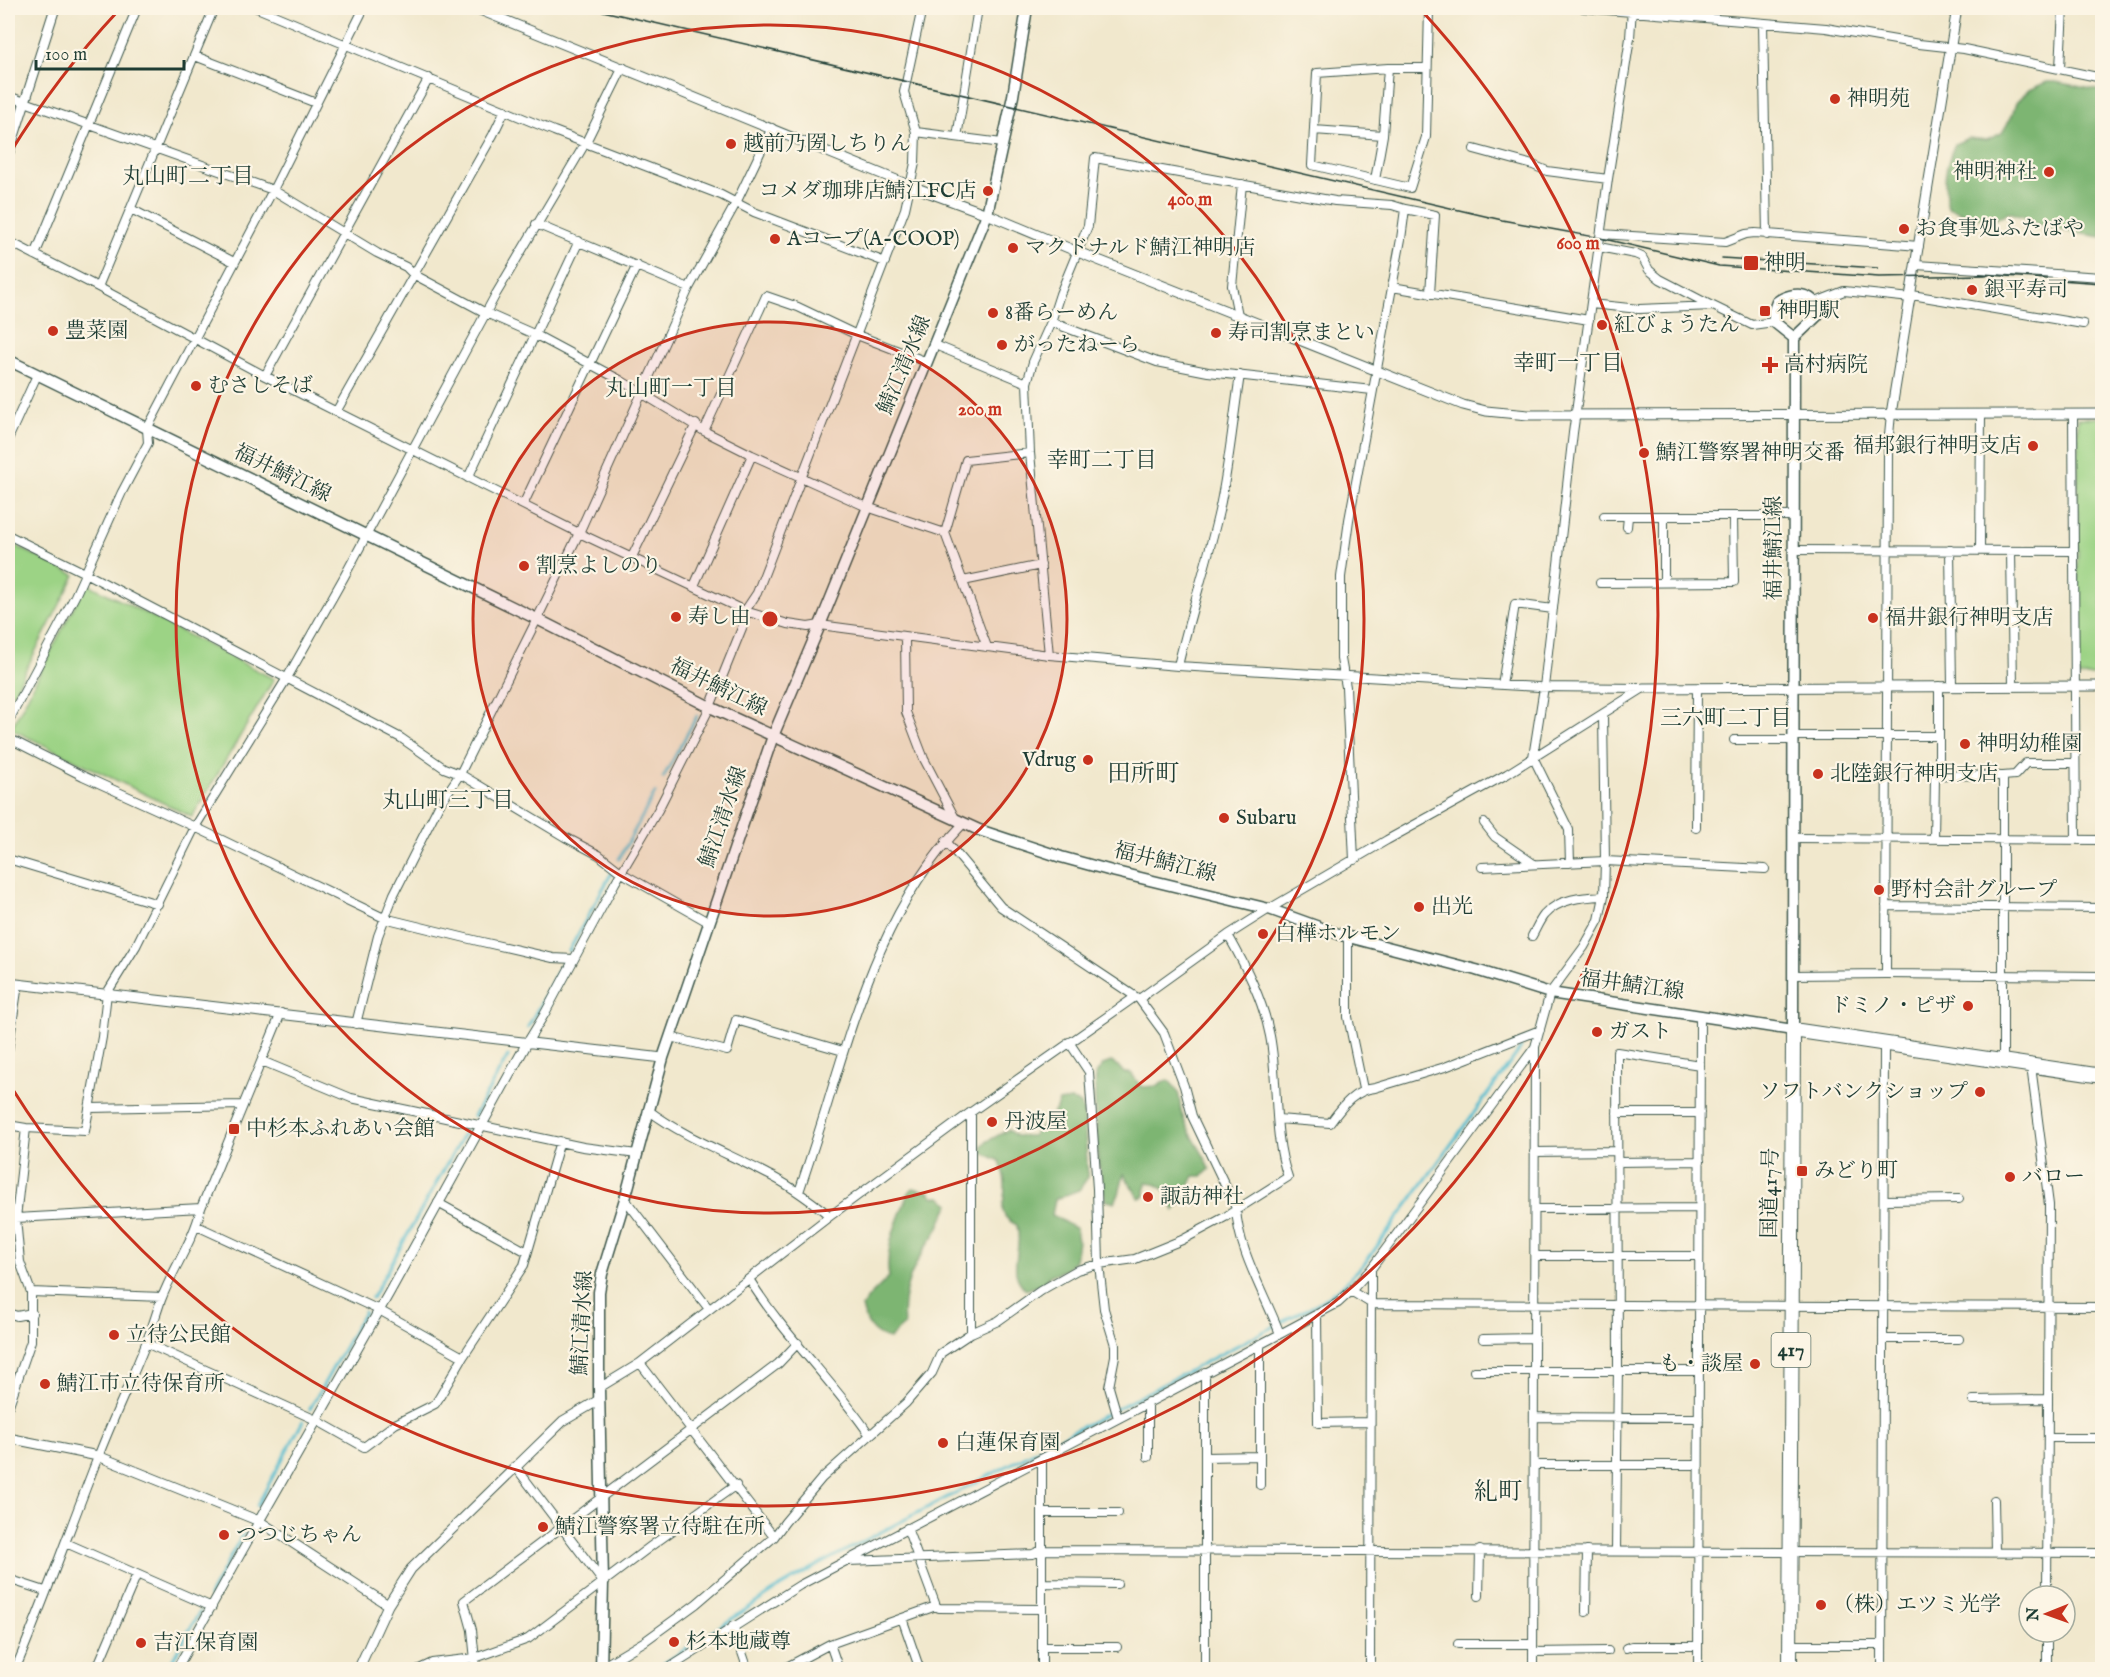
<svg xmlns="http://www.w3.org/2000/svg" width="2110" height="1677" viewBox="0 0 2110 1677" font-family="'IM FELL English','Noto Serif JP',serif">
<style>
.green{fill:#9cd385;stroke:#5e885c;stroke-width:1.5}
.forest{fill:#7db572;stroke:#4e7953;stroke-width:1.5}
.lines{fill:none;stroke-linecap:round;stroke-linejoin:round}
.stream{stroke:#51bbce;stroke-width:3}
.minor-casing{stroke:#3e574b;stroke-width:10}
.tertiary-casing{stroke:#3e574b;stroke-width:11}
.secondary-casing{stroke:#3e574b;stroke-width:13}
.trunk-casing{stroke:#3e574b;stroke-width:16}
.minor{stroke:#fff;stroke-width:8}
.tertiary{stroke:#fff;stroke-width:9}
.secondary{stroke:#fff;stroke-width:10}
.trunk{stroke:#fff;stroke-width:14}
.tram{stroke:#1f3d34;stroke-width:1.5}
.ring{fill:none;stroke:#c8321e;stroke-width:3}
.poi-dot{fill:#c8321e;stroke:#fcf5e5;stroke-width:2}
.labels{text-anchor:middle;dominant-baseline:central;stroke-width:4.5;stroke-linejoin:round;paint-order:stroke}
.shield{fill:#fcf5e5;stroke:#617469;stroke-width:1.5}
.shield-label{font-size:20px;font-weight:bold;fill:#1f3d34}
.poi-label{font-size:21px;fill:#1f3d34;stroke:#fcf5e5;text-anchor:start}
.street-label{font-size:21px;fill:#1f3d34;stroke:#fcf5e5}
.neighbourhood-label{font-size:22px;fill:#1f3d34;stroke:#fcf5e5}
.quarter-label{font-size:24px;fill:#1f3d34;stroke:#fcf5e5}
.centre{fill:#c8321e;stroke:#fcf5e5;stroke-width:3}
.ring-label{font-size:18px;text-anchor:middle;font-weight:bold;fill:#c8321e;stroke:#fcf5e5;stroke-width:4.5;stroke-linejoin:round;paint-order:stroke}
</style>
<rect width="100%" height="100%" fill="#fcf5e5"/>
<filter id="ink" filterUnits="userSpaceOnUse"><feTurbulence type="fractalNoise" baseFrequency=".0167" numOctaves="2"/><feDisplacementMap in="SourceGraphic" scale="12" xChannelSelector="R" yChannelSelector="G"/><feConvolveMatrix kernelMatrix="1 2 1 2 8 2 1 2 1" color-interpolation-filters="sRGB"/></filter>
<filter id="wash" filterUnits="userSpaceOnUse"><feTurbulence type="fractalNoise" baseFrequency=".008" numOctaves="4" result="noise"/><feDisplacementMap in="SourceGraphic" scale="24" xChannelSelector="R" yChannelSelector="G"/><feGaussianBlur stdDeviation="1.35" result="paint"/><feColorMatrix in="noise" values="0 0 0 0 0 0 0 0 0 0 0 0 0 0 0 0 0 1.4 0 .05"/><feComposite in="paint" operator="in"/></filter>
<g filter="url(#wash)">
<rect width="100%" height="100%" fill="#f1e8cd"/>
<path class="green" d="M2078,418H2102V675L2078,677Z
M8,542L75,575L8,704Z
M86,583L274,679L192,817L11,729Z"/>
<path class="forest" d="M2047,82H2056L2102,91V237L2042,227L2026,218L2009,212L1993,220L1969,215L1948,208C1943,181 1944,169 1955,144L1968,138L1987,140L2002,133L2012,116L2016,103L2029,90Z
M1111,1062L1118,1066L1124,1073H1131L1141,1087L1159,1086L1162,1082L1168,1080C1184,1095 1177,1097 1182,1114C1188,1135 1203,1149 1210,1169L1202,1176H1194C1187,1189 1185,1202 1174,1211C1169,1195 1165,1184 1146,1182L1145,1196L1139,1198L1124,1174L1119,1194L1114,1202L1106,1201L1098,1161L1095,1097L1096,1074L1103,1065Z
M1071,1100L1081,1104L1084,1115L1088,1177L1079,1190L1055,1199L1052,1215L1076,1229L1078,1241L1075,1260L1067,1269L1051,1275L1040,1285L1026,1290C1010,1274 1017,1263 1018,1244C1019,1238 1018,1231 1017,1225C994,1215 1006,1202 1005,1185C1005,1177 1002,1168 1000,1161L983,1153L982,1146L986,1142L1008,1130L1016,1136H1032L1055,1111L1059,1102Z
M913,1188L930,1192L934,1197H941L950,1204C944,1213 941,1225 935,1234C915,1260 900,1292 904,1325L889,1339C872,1335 866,1324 862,1307L868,1298L889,1277C885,1254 893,1231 902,1209C906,1200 906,1194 913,1188Z"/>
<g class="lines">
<path class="stream" d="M663,778L697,716
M619,859L655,793
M569,951L611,874
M528,1027L562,964
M474,1116L508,1056
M372,1298L466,1130
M310,1409L364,1312
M257,1506L303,1421
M209,1596L245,1530
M167,1670L200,1611
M654,1670L780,1587L818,1565L1324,1300L1340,1288L1365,1263L1521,1048"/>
</g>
</g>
<g filter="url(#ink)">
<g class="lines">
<g class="minor-casing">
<path id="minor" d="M257,8L554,131L721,195L754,212L885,262
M1583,8L1826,28L1919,44L1964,49L2102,78
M1763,23L1767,235
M195,56L316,103
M1427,68H1388L1317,73L1312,165L1410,188L1426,137L1429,8
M2060,68L2063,8
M8,96L273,190L377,253L406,267L413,274L486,313L536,335L620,380L704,431L752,455L867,507L945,533
M1314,130L1383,135
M916,132L1002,143
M957,137L978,8
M1474,149L1533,165L1547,171L1608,179
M1375,180L1383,135L1388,68
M131,209L234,262
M1405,209L1435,215L1430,294
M536,224L689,288
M1601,234L1725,242L1746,234L1755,233L1919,246
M8,241L98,287L265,376L579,533L745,611L788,624L808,627L820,625L1049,655L1178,666L1539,687L1643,688
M1599,247L1635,254L1642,257L1649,270L1660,279L1712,306
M35,255L137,8
M1916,265L2102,277
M98,287L214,8
M1392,287L1589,320
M1912,295L2083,324
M1816,302L1844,291L1911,298
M1591,304L1639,309L1713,306L1752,325L1774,322
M1238,315L1232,286L1242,184
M1051,322L1157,362L1208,372L1372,390
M935,345L1027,383
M265,376L429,78
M336,412L493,135L505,110
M2073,415L2076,840
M704,431L766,296L798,307L857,335L927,362
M8,439L37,375
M468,478L579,241
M523,505L637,265
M1604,516H1664
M1627,527L1628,517
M8,535L85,573L401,738L444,768L460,774L565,837L599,855L622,873L708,922
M1794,550L2073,551
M1950,550L1952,686
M1980,550L1981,415
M2011,551L2013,686
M632,557L696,424
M963,581L1041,565
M1664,582V516H1733
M1600,583L1734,582L1733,516H1793
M694,586L752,455
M905,638L906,712L924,759L956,820
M987,647L945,533L966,460L1030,453
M1049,655L1030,453L1027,383L1033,362L1051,322L1060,294L1088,226L1095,158L1335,201L1392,205L1405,209L1401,239L1349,520L1341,577V659L1346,687L1354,860
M1178,666C1190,614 1207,564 1219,511C1229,467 1233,420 1240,375
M1502,685L1515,604L1553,609
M8,722L75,596L122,492L148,443L147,429L273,190L364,8
M1794,736H1939
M8,738L83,776L195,827L384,918L478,941L553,958L573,959
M1734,740H1794
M1939,775L2003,776V1061
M2003,776L2015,775L2026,763H2075
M1484,823L1495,837L1534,864
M1696,828L1697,688
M1794,838L2102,840
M1934,839L1935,777L1939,775V686
M946,841L1001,907L1139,999L1164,1033L1184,1086L1192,1116L1236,1208C1238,1251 1265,1294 1280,1334
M8,859L158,904
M1570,863L1569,830L1533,757L1544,687L1573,433L1608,179L1630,38L1632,8
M1482,867L1605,861L1765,869
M1886,906L2102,908
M1348,936V1017L1363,1089
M1532,936C1536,929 1539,921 1544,915C1559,898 1584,897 1604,896
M1886,974L1888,445L1891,414
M1793,975L1886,974L2102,976
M1139,999L1228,935L1269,909L1387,840L1507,774L1642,689
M356,1024L378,936L394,894L439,805L460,774L537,619L579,533L689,288L736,203L772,128
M670,1037L727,1051L736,1020L843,1051
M1069,1042L1089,1072L1097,1189L1099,1264L1104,1309L1115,1345V1356L1109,1387L1118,1418
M527,1043L544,1015L615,883L658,810L710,707L744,623L745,611L757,593L905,209L915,163L916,132L904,92L922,8
M8,1051L18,984
M262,1061L351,1098L583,1147L637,1154
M2031,1066L2049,1205L2047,1596
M90,1108L243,1105
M648,1110C684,1137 727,1153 767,1174C790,1185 810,1200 830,1216
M971,1112V1333
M1617,1113H1700
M1278,1119L1330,1123C1342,1107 1354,1090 1375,1088L1445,1067L1540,1030
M8,1125L26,1128L85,1131L102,1037L107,993L136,946L195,827L287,678L344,577L496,294L586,142L623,67
M1534,1152L1617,1151
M1617,1162L1700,1161
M799,1192C810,1159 821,1126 831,1092C860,997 891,897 963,824
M625,1199L709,1309
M1884,1200L1959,1199
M438,1203L527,1252
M1535,1209L1699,1208
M16,1218L201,1208
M197,1226L379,1310L463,1357
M1535,1256H1699
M749,1279C783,1334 833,1381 869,1434
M1351,1291L1372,1304L2102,1307
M31,1292L162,1297
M8,1313L17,1316L32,1313
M1317,1314L1318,1423L1369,1422
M1483,1339L1535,1338
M1883,1339H1959
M146,1343L316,1420L364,1447L395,1424L435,1404L439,1398L463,1357L524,1265L560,1141
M640,1363L774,1537
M1474,1371H1699
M599,1388L640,1363L830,1216L971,1112L1135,997
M1973,1400L2048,1399
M1148,1402V1457
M8,1408L31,1341V1292L20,1262L16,1218L26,1128
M1534,1417L1699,1418
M2048,1438H2102
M1205,1457L1260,1456
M1534,1465H1698
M515,1466L603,1582
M1260,1485V1344
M1994,1500L1995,1552
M1042,1513H1118
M907,1528L936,1606L939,1608L1042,1609
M66,1543L212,1607
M1616,1551L1618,1365L1617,1052L1700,1065
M848,1561L1033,1554L1042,1550L2102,1553
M8,1579L45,1591
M1042,1583L1117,1584
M1479,1596L1480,1550
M1586,1612L1587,1551
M902,1618L920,1670
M733,1626L748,1670
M2047,1632V1670
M830,1644L839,1670
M1458,1644H1533
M1790,1645H1882
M1042,1647H1117
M1626,1648L1632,1646H1698
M1533,1652L1608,1651
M600,1668L645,1641L696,1604L774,1537L785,1522L822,1478L906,1403L932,1373L941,1353L971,1333L998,1321L1040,1291L1077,1270L1099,1264L1135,1259L1182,1240L1225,1217L1288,1177C1272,1132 1279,1083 1270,1036C1263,1000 1246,967 1228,935
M15,1670C45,1599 70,1528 98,1457C113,1418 131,1381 146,1343C152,1329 156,1314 161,1300C173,1268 194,1240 201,1208L281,1013
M96,1670L137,1574
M176,1670L259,1521
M417,1670L432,1663L475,1658L528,1639L651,1546L736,1485
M476,1670L472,1630L464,1601L778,1364L798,1343
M666,1670L800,1585L1280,1334L1338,1303L1351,1291L1371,1269L1535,1047L1550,993L1584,947L1599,920L1604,896L1605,861L1603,715
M781,1670L830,1644L936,1606
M1042,1670V1459
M1205,1670V1372
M1370,1670L1371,1269
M1533,1670L1535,1047
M1698,1670L1700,1015
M1882,1670L1884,1042"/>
</g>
<g class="tertiary-casing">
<path id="tertiary" d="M475,8L911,186L987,214L1078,252L1463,405L1486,411L1528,415L2102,414
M8,155L55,8
M1891,414L1957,8
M1643,688L2102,686
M8,983L663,1058
M8,1438L98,1456L259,1521L388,1605
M259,1521L389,1293L527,1043
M358,1670L388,1605L411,1569L563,1421L599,1400"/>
</g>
<g class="secondary-casing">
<path id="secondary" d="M8,360L537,619L710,707L979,830L1061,857L1112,871L1269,909L1341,935L1476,970L1550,993L1793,1030L1794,338L1817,316C1820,292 1792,290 1777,302L1774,310V322L1794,338
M601,1670L603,1582L599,1388V1292L602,1274L625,1199L663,1058L773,736L820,625L987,214L1013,96L1027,8"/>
</g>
<g class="trunk-casing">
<path id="trunk" d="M1790,1670L1793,1030L2102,1076"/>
</g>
<use href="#minor" class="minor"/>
<use href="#tertiary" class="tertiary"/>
<use href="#secondary" class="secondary"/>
<use href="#trunk" class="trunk"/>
<path class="tram" d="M590,8L1502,220L1600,238L1719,266L1879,277L1985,275
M1722,258L1878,268
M1977,274L2102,283"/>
</g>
</g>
<circle cx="770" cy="619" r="297" fill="#c8321e" fill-opacity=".12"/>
<g class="ring">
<circle cx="770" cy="619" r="297"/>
<circle cx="770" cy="619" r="594"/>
<path d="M10 153A891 891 0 0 1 118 11M1422 11A891 891 0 1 1 10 1085"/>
</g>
<g class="poi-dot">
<circle cx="1835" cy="99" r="6"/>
<circle cx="731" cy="144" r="6"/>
<circle cx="2049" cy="172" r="6"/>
<circle cx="988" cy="191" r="6"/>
<circle cx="1904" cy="229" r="6"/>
<circle cx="775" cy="239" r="6"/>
<circle cx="1013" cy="248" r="6"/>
<rect x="1743" y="255" width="16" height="16" rx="3"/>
<circle cx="1972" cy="290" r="6"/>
<rect x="1759" y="305" width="12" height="12" rx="3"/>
<circle cx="993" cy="313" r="6"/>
<circle cx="1602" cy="325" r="6"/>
<circle cx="53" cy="331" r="6"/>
<circle cx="1216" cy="333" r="6"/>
<circle cx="1002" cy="345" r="6"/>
<path d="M1767 356h6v6h6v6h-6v6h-6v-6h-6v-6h6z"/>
<circle cx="196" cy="386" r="6"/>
<circle cx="2033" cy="446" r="6"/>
<circle cx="1644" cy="453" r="6"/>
<circle cx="524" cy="566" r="6"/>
<circle cx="676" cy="617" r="6"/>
<circle cx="1873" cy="618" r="6"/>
<circle cx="1965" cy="744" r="6"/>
<circle cx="1088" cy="760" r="6"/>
<circle cx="1818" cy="774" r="6"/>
<circle cx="1224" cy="818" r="6"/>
<circle cx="1879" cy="890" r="6"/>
<circle cx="1419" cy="907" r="6"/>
<circle cx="1263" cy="934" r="6"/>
<circle cx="1968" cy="1006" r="6"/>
<circle cx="1597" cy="1032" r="6"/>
<circle cx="1980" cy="1092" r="6"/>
<circle cx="992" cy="1122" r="6"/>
<rect x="228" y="1123" width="12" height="12" rx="3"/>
<rect x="1796" y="1165" width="12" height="12" rx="3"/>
<circle cx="2010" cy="1177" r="6"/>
<circle cx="1148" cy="1197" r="6"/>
<circle cx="114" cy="1335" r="6"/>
<circle cx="1755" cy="1364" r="6"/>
<circle cx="45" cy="1384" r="6"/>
<circle cx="943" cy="1443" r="6"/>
<circle cx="543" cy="1527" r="6"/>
<circle cx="224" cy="1535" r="6"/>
<circle cx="1821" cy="1605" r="6"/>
<circle cx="674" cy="1642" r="6"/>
<circle cx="141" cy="1643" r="6"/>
</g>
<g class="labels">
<rect class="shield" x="1771.5" y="1333" width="39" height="34" rx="4.5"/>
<g class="shield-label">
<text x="1791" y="1350">417</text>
</g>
<g class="poi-label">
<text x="1847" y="99">神明苑</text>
<text x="743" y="144">越前乃圀しちりん</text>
<text x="2037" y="172" text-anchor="end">神明神社</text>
<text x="976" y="191" text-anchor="end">コメダ珈琲店鯖江FC店</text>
<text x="1916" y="229">お食事処ふたばや</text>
<text x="787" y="239">Aコープ(A-COOP)</text>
<text x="1025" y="248">マクドナルド鯖江神明店</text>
<text x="1764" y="263">神明</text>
<text x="1984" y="290">銀平寿司</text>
<text x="1777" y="311">神明駅</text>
<text x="1005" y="313">8番らーめん</text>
<text x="1614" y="325">紅びょうたん</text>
<text x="65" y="331">豊菜園</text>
<text x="1228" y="333">寿司割烹まとい</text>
<text x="1014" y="345">がったねーら</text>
<text x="1784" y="365">高村病院</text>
<text x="208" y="386">むさしそば</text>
<text x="2021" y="446" text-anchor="end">福邦銀行神明支店</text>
<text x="1656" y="453">鯖江警察署神明交番</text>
<text x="536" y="566">割烹よしのり</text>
<text x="688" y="617">寿し由</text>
<text x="1885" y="618">福井銀行神明支店</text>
<text x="1977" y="744">神明幼稚園</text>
<text x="1076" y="760" text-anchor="end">Vdrug</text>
<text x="1830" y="774">北陸銀行神明支店</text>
<text x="1236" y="818">Subaru</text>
<text x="1891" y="890">野村会計グループ</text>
<text x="1431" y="907">出光</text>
<text x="1275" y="934">白樺ホルモン</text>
<text x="1956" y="1006" text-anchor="end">ドミノ・ピザ</text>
<text x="1609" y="1032">ガスト</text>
<text x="1968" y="1092" text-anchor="end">ソフトバンクショップ</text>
<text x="1004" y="1122">丹波屋</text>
<text x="246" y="1129">中杉本ふれあい会館</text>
<text x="1814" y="1171">みどり町</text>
<text x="2022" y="1177">バロー</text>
<text x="1160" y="1197">諏訪神社</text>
<text x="126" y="1335">立待公民館</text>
<text x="1743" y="1364" text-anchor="end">も・談屋</text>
<text x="57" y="1384">鯖江市立待保育所</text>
<text x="955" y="1443">白蓮保育園</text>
<text x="555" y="1527">鯖江警察署立待駐在所</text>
<text x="236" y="1535">つつじちゃん</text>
<text x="1833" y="1605">（株）エツミ光学</text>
<text x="686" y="1642">杉本地蔵尊</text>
<text x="153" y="1643">吉江保育園</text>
</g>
<g class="street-label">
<text transform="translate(905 365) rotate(-67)">鯖江清水線</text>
<text transform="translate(282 474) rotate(26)">福井鯖江線</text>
<text transform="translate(1774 548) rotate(-90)">福井鯖江線</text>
<text transform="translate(718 688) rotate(26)">福井鯖江線</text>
<text transform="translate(724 817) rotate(-71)">鯖江清水線</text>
<text transform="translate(1165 863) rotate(14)">福井鯖江線</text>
<text transform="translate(1632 986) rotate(8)">福井鯖江線</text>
<text transform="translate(1771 1193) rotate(-89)">国道417号</text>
<text transform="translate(583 1323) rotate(-87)">鯖江清水線</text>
</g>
<g class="neighbourhood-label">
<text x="188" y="177">丸山町二丁目</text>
<text x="1568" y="364">幸町一丁目</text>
<text x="671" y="389">丸山町一丁目</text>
<text x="1102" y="461">幸町二丁目</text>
<text x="1726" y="719">三六町二丁目</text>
<text x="448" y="801">丸山町三丁目</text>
</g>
<g class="quarter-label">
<text x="1143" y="774">田所町</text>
<text x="1498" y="1492">糺町</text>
</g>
</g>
<circle cx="770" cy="619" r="9" class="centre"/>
<g class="ring-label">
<text x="1190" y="205">400 m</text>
<text x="1578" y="249">600 m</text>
<text x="980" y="415">200 m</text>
</g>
<rect width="2110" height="1677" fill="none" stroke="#fcf5e5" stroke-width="30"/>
<g transform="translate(2047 1614) rotate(269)"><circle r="28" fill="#fcf5e5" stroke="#a4ab9e" stroke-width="1.5"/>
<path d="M0-4.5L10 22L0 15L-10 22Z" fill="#c8321e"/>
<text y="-9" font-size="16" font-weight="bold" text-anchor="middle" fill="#1f3d34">N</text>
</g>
<path d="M36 60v9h148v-9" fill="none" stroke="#1f3d34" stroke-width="3"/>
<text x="45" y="60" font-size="18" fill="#1f3d34" stroke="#fcf5e5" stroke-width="4.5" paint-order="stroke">100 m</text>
</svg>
